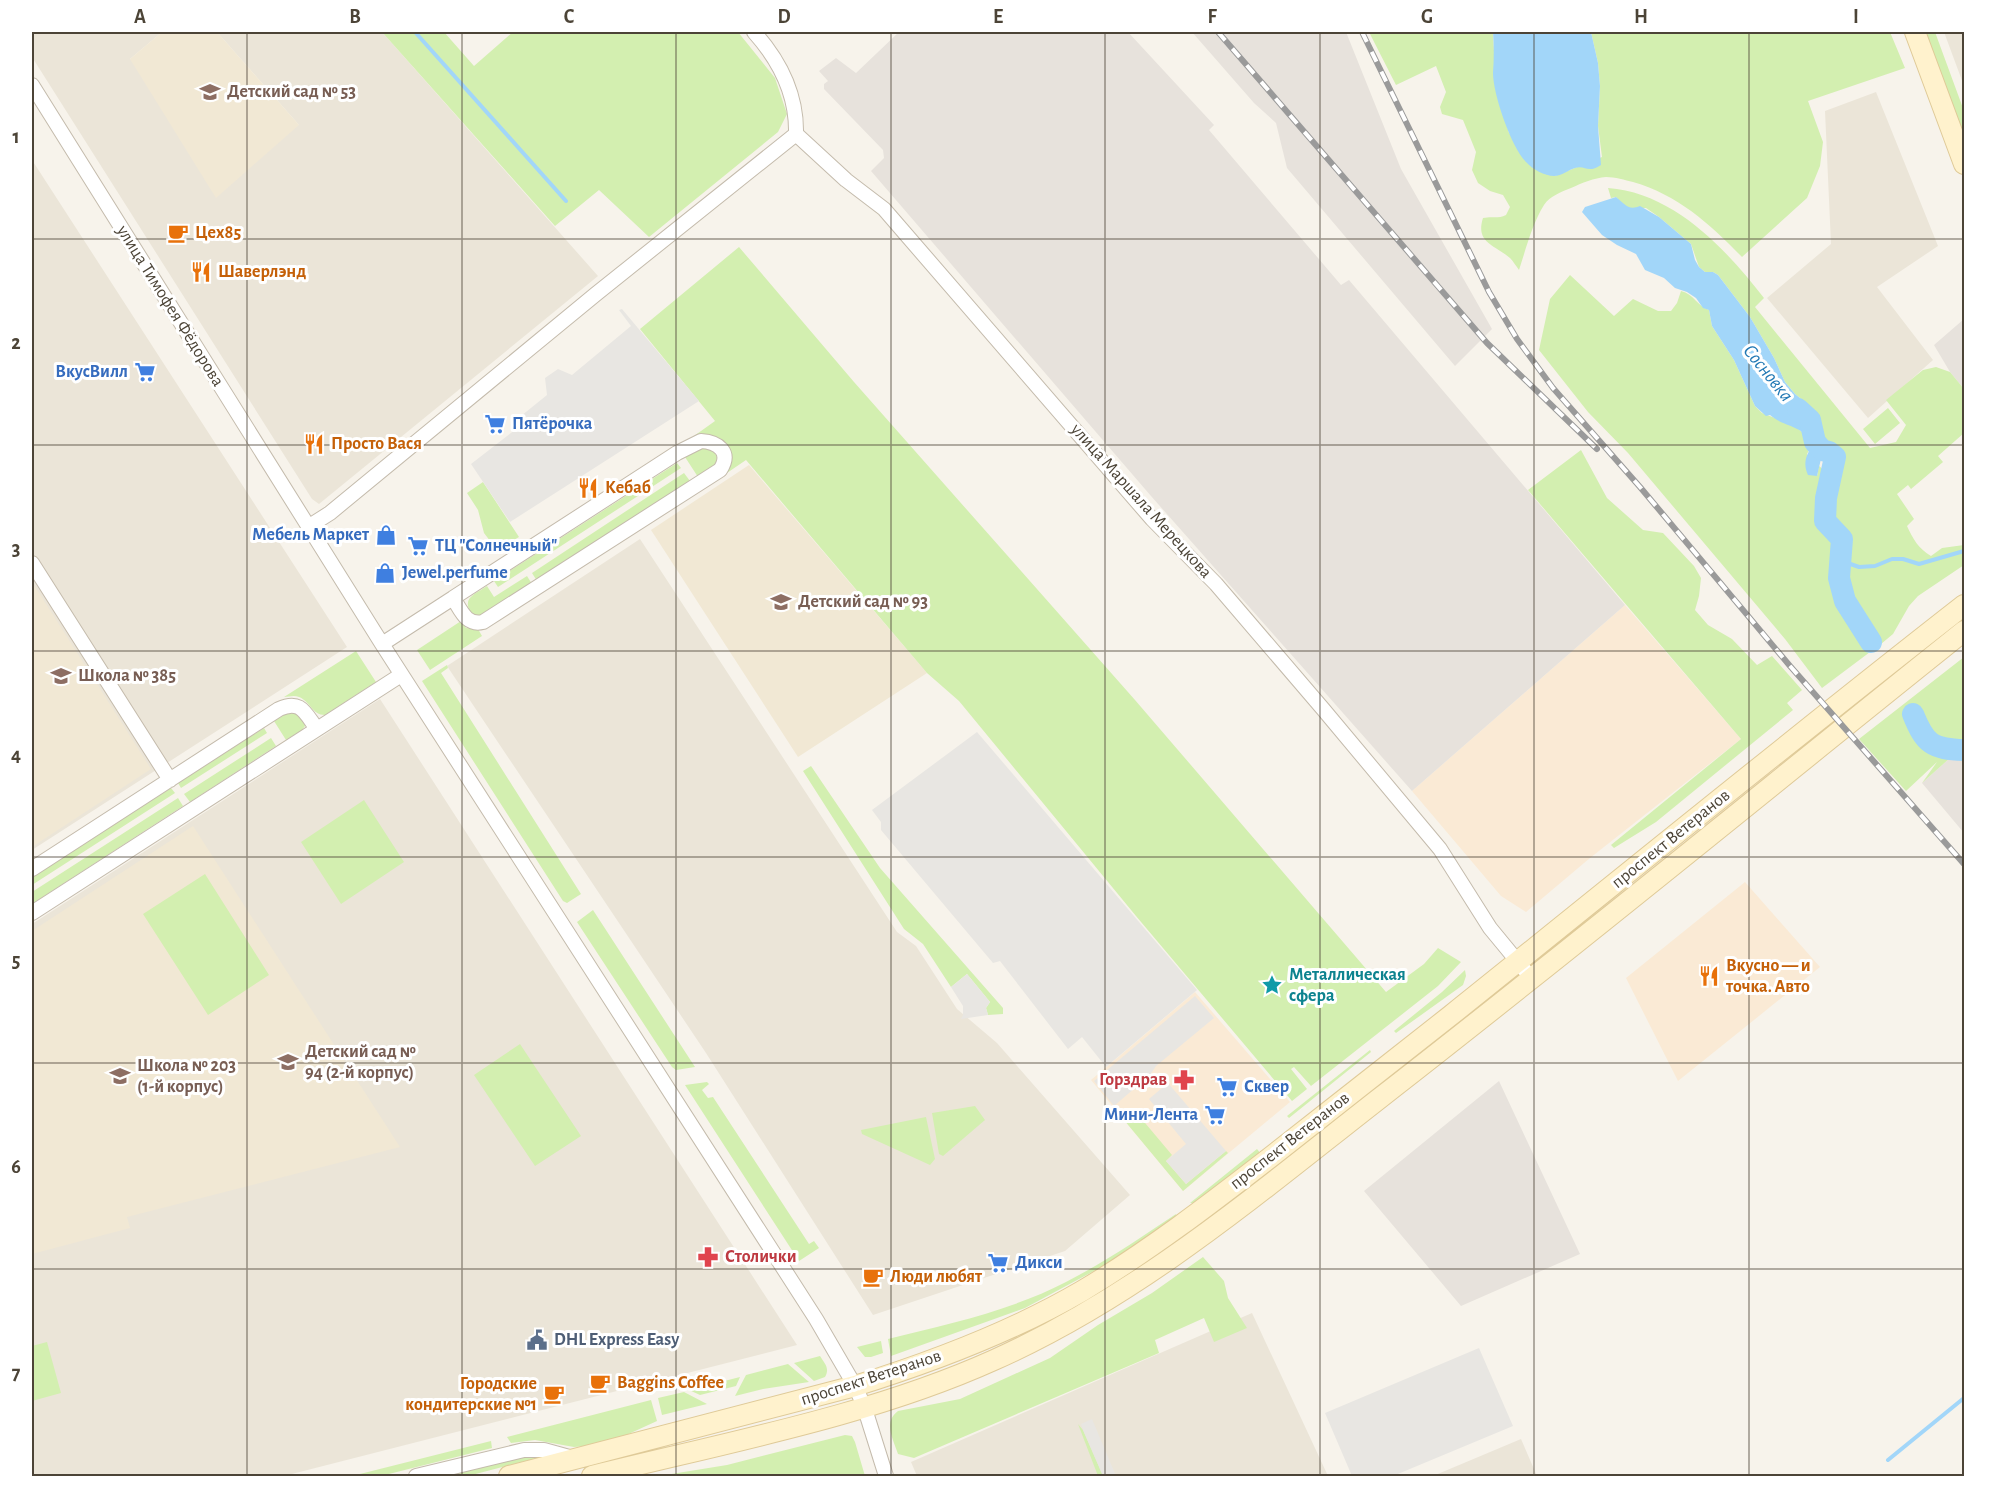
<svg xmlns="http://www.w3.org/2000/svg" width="1996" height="1508" viewBox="0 0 1996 1508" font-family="'Alegreya Sans',sans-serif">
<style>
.residential{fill:#ebe5d8}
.commercial{fill:#faead5}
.industrial{fill:#e7e2dc}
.education{fill:#f1e8d4}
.green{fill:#d3efb0}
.parking{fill:#e8e6e2}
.water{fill:#a2d6f9}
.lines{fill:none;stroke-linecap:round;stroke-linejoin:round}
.stream{stroke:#a2d6f9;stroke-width:4}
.river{stroke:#a2d6f9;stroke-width:22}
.street-casing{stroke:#c4bbac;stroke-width:16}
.secondary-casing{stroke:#dfca98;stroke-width:22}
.street{stroke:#fff;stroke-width:14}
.secondary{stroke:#fff2cd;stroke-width:20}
.rail-casing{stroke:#9a9a9a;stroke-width:6}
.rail{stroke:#fff;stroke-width:4;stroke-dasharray:11;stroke-linecap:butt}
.grid{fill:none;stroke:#4c4437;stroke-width:1.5;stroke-opacity:0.55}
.labels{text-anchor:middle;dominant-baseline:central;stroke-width:6;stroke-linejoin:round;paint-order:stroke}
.education-label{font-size:18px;font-weight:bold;fill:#785e54;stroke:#fff;text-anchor:start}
.food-label{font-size:18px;font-weight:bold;fill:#c56008;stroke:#fff;text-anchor:start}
.street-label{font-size:18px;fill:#4c4437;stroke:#fff}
.shop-label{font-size:18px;font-weight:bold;fill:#366cbe;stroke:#fff;text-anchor:start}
.culture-label{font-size:18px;font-weight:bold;fill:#0d838f;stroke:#fff;text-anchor:start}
.health-label{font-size:18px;font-weight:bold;fill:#be3a42;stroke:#fff;text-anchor:end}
.service-label{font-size:18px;font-weight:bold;fill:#4e5e75;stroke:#fff;text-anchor:start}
.water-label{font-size:20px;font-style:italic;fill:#2078b4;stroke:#fff}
.neatline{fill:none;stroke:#4c4437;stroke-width:2}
.grid-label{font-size:20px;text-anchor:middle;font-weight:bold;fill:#4c4437}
</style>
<rect width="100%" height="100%" fill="#f7f3eb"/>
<path class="residential" d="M32,32H162L130,59L299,125L217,32H382L598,276L319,504L312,499L32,57Z
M1944,32H1964V86Z
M1876,92L1938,246L1877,287L1933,360L1868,418L1767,298L1831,244L1825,111Z
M32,160L347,647L32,850Z
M640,539L897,932L916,946L957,1009L997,1043L1130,1195L1065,1251L873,1315L706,1053L447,666Z
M380,699L797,1345L284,1476H32V924Z
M1252,1313L1328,1476H917L911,1462Z
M1521,1439L1537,1476H1433Z"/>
<path class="commercial" d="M1625,605L1741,739L1590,858L1526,912L1501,896L1412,791Z
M1745,882L1820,967L1678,1081L1626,978Z
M1195,992L1290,1102L1183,1191L1091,1080Z"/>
<path class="industrial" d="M899,32H1128L1214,125L1209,130L1341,285L1349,280L1625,605L1412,791L1151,496L871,171L884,158L883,150L824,89V84L828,81L819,71L836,58L856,73Z
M1192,32H1346L1401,169L1492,329L1455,366L1287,168L1276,123L1254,103Z
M1964,319V389L1950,372L1934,345Z
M1950,758L1964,761V833L1922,783Z
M1499,1081L1580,1254L1461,1306L1364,1191Z"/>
<path class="education" d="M162,32H217L299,125L216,198L130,59Z
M749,465L927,673L798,757L651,530Z
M32,582L151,769L32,847Z
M193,826L400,1147L127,1217L130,1228L32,1254V931Z"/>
<path class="green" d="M382,32H444L474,66L513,32H738L775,78L787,114L778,132L649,237L599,190L555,226Z
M1369,32H1493L1496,88L1509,133L1555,176L1602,157L1598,126L1600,86L1598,63L1591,32H1890L1905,68L1808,101L1823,142L1820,166L1807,198L1742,257C1710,224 1678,195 1633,182C1625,180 1615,177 1606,177C1594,178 1582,183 1571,188C1561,192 1550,196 1544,205C1532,224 1526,249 1519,270C1516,266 1513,261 1510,258C1495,245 1475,243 1483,218C1492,216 1498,219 1506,215L1510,207L1503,195L1490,191L1478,183L1472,170L1476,152L1463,120L1442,114L1440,107L1446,92L1436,66L1396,85Z
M1925,32H1935L1964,111V137Z
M1608,188C1674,193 1725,248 1764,298L1755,307L1870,448L1896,442L1906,425L1886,400L1923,370L1936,367L1950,372L1964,389V433L1938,456L1943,462L1911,489L1908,485L1897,494L1914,519L1907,526C1913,539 1918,548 1931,556L1942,548L1964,545V565L1918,596L1909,606L1893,634L1881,644L1874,637L1843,583L1841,561L1844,538L1829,520L1832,481L1839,457L1822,445V431L1811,412L1810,406L1795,394L1785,382L1774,358L1750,317L1718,275L1713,272H1705L1699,267L1691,244L1659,217L1646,208H1630L1624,206L1616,197L1611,198Z
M739,247L854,382L1135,700L1386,992L1424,964L1438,948L1461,962L1438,986L1311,1086L1294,1067L1291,1069L1307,1089L1292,1101L1136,916L959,701L927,673L746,460L724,475L726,444L711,435L694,436L715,421L640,329Z
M1570,275L1614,316L1633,299L1658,311H1671L1677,303L1681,291C1694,294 1697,306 1709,310L1712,326L1734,360L1755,406L1762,413L1795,426L1813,442L1807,454L1817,476L1819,466L1825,471L1819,523L1837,541L1831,584L1870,652L1822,688L1785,639L1628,453L1588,412L1539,350L1550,299Z
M1888,408L1900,423L1875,444L1863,429Z
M705,447L714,451L718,459L712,468L698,477L685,457L699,448Z
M1581,450L1607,498L1643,530L1663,533L1694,566L1701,578L1699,596L1695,610L1708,625L1732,639L1757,665L1772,656L1802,690L1787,703L1793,710L1656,822L1614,848L1611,845L1741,739L1528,490Z
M677,463L681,468L498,587L494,581Z
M684,473L690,481L537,581L532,573Z
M483,482L519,537L497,550L484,533L478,510L467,493Z
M527,576L532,584L480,617L473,616C460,598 474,595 487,586L494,597Z
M461,621L466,628L478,629L482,636L430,670L417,650Z
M356,651L376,682L325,715C312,715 310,701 299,697C294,695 288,697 284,697Z
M1964,657V761L1950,758L1922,783L1937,762L1906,791L1859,739Z
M447,665L448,668L441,673L581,894L567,903L563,901L422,681Z
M294,711L304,721L305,726L302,730L286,740L274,721L289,712Z
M264,728L267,733L181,788L178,783Z
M271,738L276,746L190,802L184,794Z
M811,766L880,868L1003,1008V1014L988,1015L986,1008L990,1002L967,974L951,987L923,944L904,929L803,771Z
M171,788L175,793L32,885V877Z
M178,798L183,806L32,904V892Z
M364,800L404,862L341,904L301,842Z
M205,874L269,975L208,1015L143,914Z
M593,910L695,1067L676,1070L672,1067L577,922Z
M1465,970L1466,976L1463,985L1396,1033L1394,1031L1442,992Z
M520,1044L581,1136L535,1166L474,1075Z
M1370,1050L1371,1052L1289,1118L1287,1116Z
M707,1082L709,1084L702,1090L708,1098L713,1097L809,1244L814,1241L819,1248L799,1261L685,1085Z
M975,1106L985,1120L943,1156L939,1154L932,1113Z
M1135,1111L1172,1155L1166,1161L1186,1184L1226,1151L1228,1153L1183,1191L1124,1120Z
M926,1117L935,1159L930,1165L862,1134L861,1130Z
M1257,1149L1261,1154L1199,1203H1190Z
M1176,1214L1175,1219L1107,1264L1025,1308L891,1356L888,1339C948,1324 1010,1311 1066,1282C1105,1262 1140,1238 1176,1214Z
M1203,1257L1224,1281L1228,1298L1247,1328L1214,1342L1204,1318L1155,1340L1159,1353L914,1458L898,1454C893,1439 883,1422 898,1411L960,1399L1050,1358L1098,1325L1152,1293Z
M881,1341L883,1353L871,1357H865L857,1347Z
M47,1342L61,1393L32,1401V1346Z
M820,1356C825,1364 830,1368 825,1377L814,1381L794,1363Z
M788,1364L809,1382L763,1389L735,1396L746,1375Z
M740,1377L736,1386L700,1395L689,1390Z
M684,1392L707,1404L662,1415L658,1398Z
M651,1400L657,1421L622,1437L586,1446L574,1447L535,1440L511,1443L507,1437Z
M1078,1424L1083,1430L1103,1476H1098Z
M845,1435L852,1436L855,1442L865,1476H659L727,1465Z
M491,1441L492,1448L381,1476H352Z
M541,1456V1457L468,1476H442L518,1457Z"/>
<path class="parking" d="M622,309L699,401L510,522L471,464L525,422L521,416L547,395L545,378L558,369L572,375L631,326L619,310Z
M977,732L1197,990L1106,1067L1082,1037L1068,1049L1000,961L993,963L881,830V822L872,810Z
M967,974L990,1002L986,1008L988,1015L961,1019L963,1015V1006L951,987Z
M1195,996L1214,1018L1156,1066L1150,1075L1114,1106L1094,1081Z
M1168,1083L1226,1151L1186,1184L1166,1161L1186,1144L1149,1099Z
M1479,1348L1513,1426L1393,1476H1352L1325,1413Z
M1092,1419L1116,1476H1103L1083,1430L1081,1424Z"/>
<path class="water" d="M1493,32H1591L1598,63L1600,86L1598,126L1601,165C1587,174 1586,165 1575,168C1568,170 1562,176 1554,176C1545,176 1532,169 1526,162C1511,147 1493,94 1493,73C1494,59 1494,46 1493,32Z
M1616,197C1625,204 1628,211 1640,206L1659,217L1691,244L1695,260L1699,267L1705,272H1713L1718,275L1750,317L1774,358L1785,382L1795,394L1810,406L1811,412L1822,431L1814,434L1813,442C1797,423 1786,428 1770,415L1766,416L1755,406L1734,360L1712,326L1709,310L1703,308L1696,298L1687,292L1675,288L1664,278L1645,270L1636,254L1617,245L1602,235L1582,212L1585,207Z
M1815,442L1822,450L1829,452L1821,459L1817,476L1808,475C1802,462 1807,453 1815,442Z"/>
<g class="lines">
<path class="stream" d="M415,32L566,201
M1839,560L1859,567L1875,566L1892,559H1903L1919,564L1964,551
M1888,1460L1964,1398"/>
<path class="river" d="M1798,409L1810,420L1815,442L1822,450L1829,452L1835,457L1826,498L1825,521L1842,539L1839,578L1845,601L1871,642
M1913,714C1925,744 1932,749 1964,750"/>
<g class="street-casing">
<path id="street" d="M754,32C780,61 797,95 796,134L846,180L884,209L1152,519L1216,584L1323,709L1440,849L1490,928L1532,979
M32,85L382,644L816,1319L855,1386L864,1406L886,1476
M701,441C718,442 732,452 720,470L483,622C466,626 461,610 453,598L677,453Z
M308,527L330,513L596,294L796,134
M32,563L170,780
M382,644L453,598
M32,869L279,709C301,699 305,713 317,729
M32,913L401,675
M416,1476L524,1450H544L573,1458"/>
</g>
<g class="secondary-casing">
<path id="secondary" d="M1915,32L1964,164
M509,1476L855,1386C932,1362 1012,1332 1082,1291C1149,1251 1210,1204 1272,1156C1331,1109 1391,1063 1450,1016C1621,879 1791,740 1964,605
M592,1476C724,1443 870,1416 994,1360C1138,1296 1257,1194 1380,1098C1577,945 1769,787 1964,631"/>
</g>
<use href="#street" class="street"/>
<use href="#secondary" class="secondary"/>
<g class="rail-casing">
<path id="rail" d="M1218,32L1487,343L1597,449
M1362,32L1489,292L1517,339L1553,388L1640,487L1790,666L1964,864"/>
</g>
<use href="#rail" class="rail"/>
</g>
<path class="grid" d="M247,32V1476M462,32V1476M676,32V1476M891,32V1476M1105,32V1476M1320,32V1476M1534,32V1476M1749,32V1476M32,239H1964M32,445H1964M32,651H1964M32,857H1964M32,1063H1964M32,1269H1964"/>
<defs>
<g id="school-bare" transform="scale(1.62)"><path d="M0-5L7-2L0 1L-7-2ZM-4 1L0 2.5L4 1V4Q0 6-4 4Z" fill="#8d6e63" stroke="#fff" stroke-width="2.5" paint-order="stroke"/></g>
<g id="cafe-bare" transform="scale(1.62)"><path d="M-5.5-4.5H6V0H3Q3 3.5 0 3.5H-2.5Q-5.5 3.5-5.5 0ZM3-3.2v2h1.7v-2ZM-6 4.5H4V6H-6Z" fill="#e8710a" stroke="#fff" stroke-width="2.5" paint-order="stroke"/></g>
<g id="restaurant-bare" transform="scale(1.62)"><path d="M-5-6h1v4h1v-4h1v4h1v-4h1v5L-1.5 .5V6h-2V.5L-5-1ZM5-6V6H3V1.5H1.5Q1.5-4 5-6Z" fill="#e8710a" stroke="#fff" stroke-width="2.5" paint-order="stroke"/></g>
<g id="supermarket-bare" transform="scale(1.62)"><path d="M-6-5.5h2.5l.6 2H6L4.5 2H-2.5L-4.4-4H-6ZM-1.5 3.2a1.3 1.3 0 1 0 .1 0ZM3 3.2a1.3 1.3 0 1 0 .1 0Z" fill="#3f7fe0" stroke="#fff" stroke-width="2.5" paint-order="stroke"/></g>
<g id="shop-bare" transform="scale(1.62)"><path d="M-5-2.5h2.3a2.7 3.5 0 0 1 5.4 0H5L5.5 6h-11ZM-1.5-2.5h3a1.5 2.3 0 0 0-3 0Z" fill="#3f7fe0" stroke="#fff" stroke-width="2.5" paint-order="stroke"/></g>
<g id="sight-bare" transform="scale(1.62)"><path d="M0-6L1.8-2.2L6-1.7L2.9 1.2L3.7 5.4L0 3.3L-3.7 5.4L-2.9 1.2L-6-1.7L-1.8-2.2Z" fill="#0f9aa8" stroke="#fff" stroke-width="2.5" paint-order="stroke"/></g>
<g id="pharmacy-bare" transform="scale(1.62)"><path d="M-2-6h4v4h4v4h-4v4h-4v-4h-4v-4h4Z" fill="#e0444e" stroke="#fff" stroke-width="2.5" paint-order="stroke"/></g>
<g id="civic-bare" transform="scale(1.62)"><path d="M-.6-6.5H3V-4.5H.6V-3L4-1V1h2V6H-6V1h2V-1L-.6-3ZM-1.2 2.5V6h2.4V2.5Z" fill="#5c6f8a" stroke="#fff" stroke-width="2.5" paint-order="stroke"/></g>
</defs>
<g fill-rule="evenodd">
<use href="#school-bare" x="210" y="92"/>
<use href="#cafe-bare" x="178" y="233"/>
<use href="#restaurant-bare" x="201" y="272"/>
<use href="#supermarket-bare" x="145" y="372"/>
<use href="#supermarket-bare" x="495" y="424"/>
<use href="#restaurant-bare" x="314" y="444"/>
<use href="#restaurant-bare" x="588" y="488"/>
<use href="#shop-bare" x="386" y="535"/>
<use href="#supermarket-bare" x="418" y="546"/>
<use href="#shop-bare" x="385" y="573"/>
<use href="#school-bare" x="781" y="602"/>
<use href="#school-bare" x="61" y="676"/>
<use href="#restaurant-bare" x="1709" y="976"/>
<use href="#sight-bare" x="1272" y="985"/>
<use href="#school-bare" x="288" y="1062"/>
<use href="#school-bare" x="120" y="1076"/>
<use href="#pharmacy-bare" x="1184" y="1080"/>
<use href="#supermarket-bare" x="1227" y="1087"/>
<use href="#supermarket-bare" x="1215" y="1115"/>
<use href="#pharmacy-bare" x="708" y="1257"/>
<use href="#supermarket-bare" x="998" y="1263"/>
<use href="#cafe-bare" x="873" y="1277"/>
<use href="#civic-bare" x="537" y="1340"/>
<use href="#cafe-bare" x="600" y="1383"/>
<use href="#cafe-bare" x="554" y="1394"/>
</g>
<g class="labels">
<g class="education-label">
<text x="227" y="92">Детский сад № 53</text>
<text x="798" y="602">Детский сад № 93</text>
<text x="78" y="676">Школа № 385</text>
<text x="305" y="1052">Детский сад №<tspan x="305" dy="21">94 (2-й корпус)</tspan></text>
<text x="137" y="1066">Школа № 203<tspan x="137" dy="21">(1-й корпус)</tspan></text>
</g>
<g class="food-label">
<text x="195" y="233">Цех85</text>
<text x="218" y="272">Шаверлэнд</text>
<text x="331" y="444">Просто Вася</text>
<text x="605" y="488">Кебаб</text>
<text x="1726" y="966">Вкусно — и<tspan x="1726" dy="21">точка. Авто</tspan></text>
<text x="890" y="1277">Люди любят</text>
<text x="617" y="1383">Baggins Coffee</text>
<text x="537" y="1384" text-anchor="end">Городские<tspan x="537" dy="21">кондитерские №1</tspan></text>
</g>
<g class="street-label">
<text transform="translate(170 306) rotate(58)">улица Тимофея Фёдорова</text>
<text transform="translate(1141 501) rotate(48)">улица Маршала Мерецкова</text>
<text transform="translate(1671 839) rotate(-39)">проспект Ветеранов</text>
<text transform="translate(1290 1141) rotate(-38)">проспект Ветеранов</text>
<text transform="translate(871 1378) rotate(-18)">проспект Ветеранов</text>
</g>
<g class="shop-label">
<text x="128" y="372" text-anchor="end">ВкусВилл</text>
<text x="512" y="424">Пятёрочка</text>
<text x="369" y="535" text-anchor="end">Мебель Маркет</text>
<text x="435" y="546">ТЦ "Солнечный"</text>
<text x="402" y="573">Jewel.perfume</text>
<text x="1244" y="1087">Сквер</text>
<text x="1198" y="1115" text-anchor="end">Мини-Лента</text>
<text x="1015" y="1263">Дикси</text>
</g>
<g class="culture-label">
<text x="1289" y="975">Металлическая<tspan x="1289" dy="21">сфера</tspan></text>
</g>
<g class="health-label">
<text x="1167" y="1080">Горздрав</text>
<text x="725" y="1257" text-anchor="start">Столички</text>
</g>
<g class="service-label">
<text x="554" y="1340">DHL Express Easy</text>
</g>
<g class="water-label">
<text transform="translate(1768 373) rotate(51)">Сосновка</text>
</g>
</g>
<rect width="1996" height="1508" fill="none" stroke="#ffffff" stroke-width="66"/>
<rect x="33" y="33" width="1930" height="1442" class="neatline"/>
<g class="grid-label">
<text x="140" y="23">A</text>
<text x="355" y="23">B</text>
<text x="569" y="23">C</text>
<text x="784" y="23">D</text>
<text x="998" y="23">E</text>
<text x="1212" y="23">F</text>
<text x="1427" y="23">G</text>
<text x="1641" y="23">H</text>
<text x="1856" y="23">I</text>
<text x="16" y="143">1</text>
<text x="16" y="349">2</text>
<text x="16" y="555">3</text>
<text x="16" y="761">4</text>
<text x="16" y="967">5</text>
<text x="16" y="1173">6</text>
<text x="16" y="1379">7</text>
</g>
</svg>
